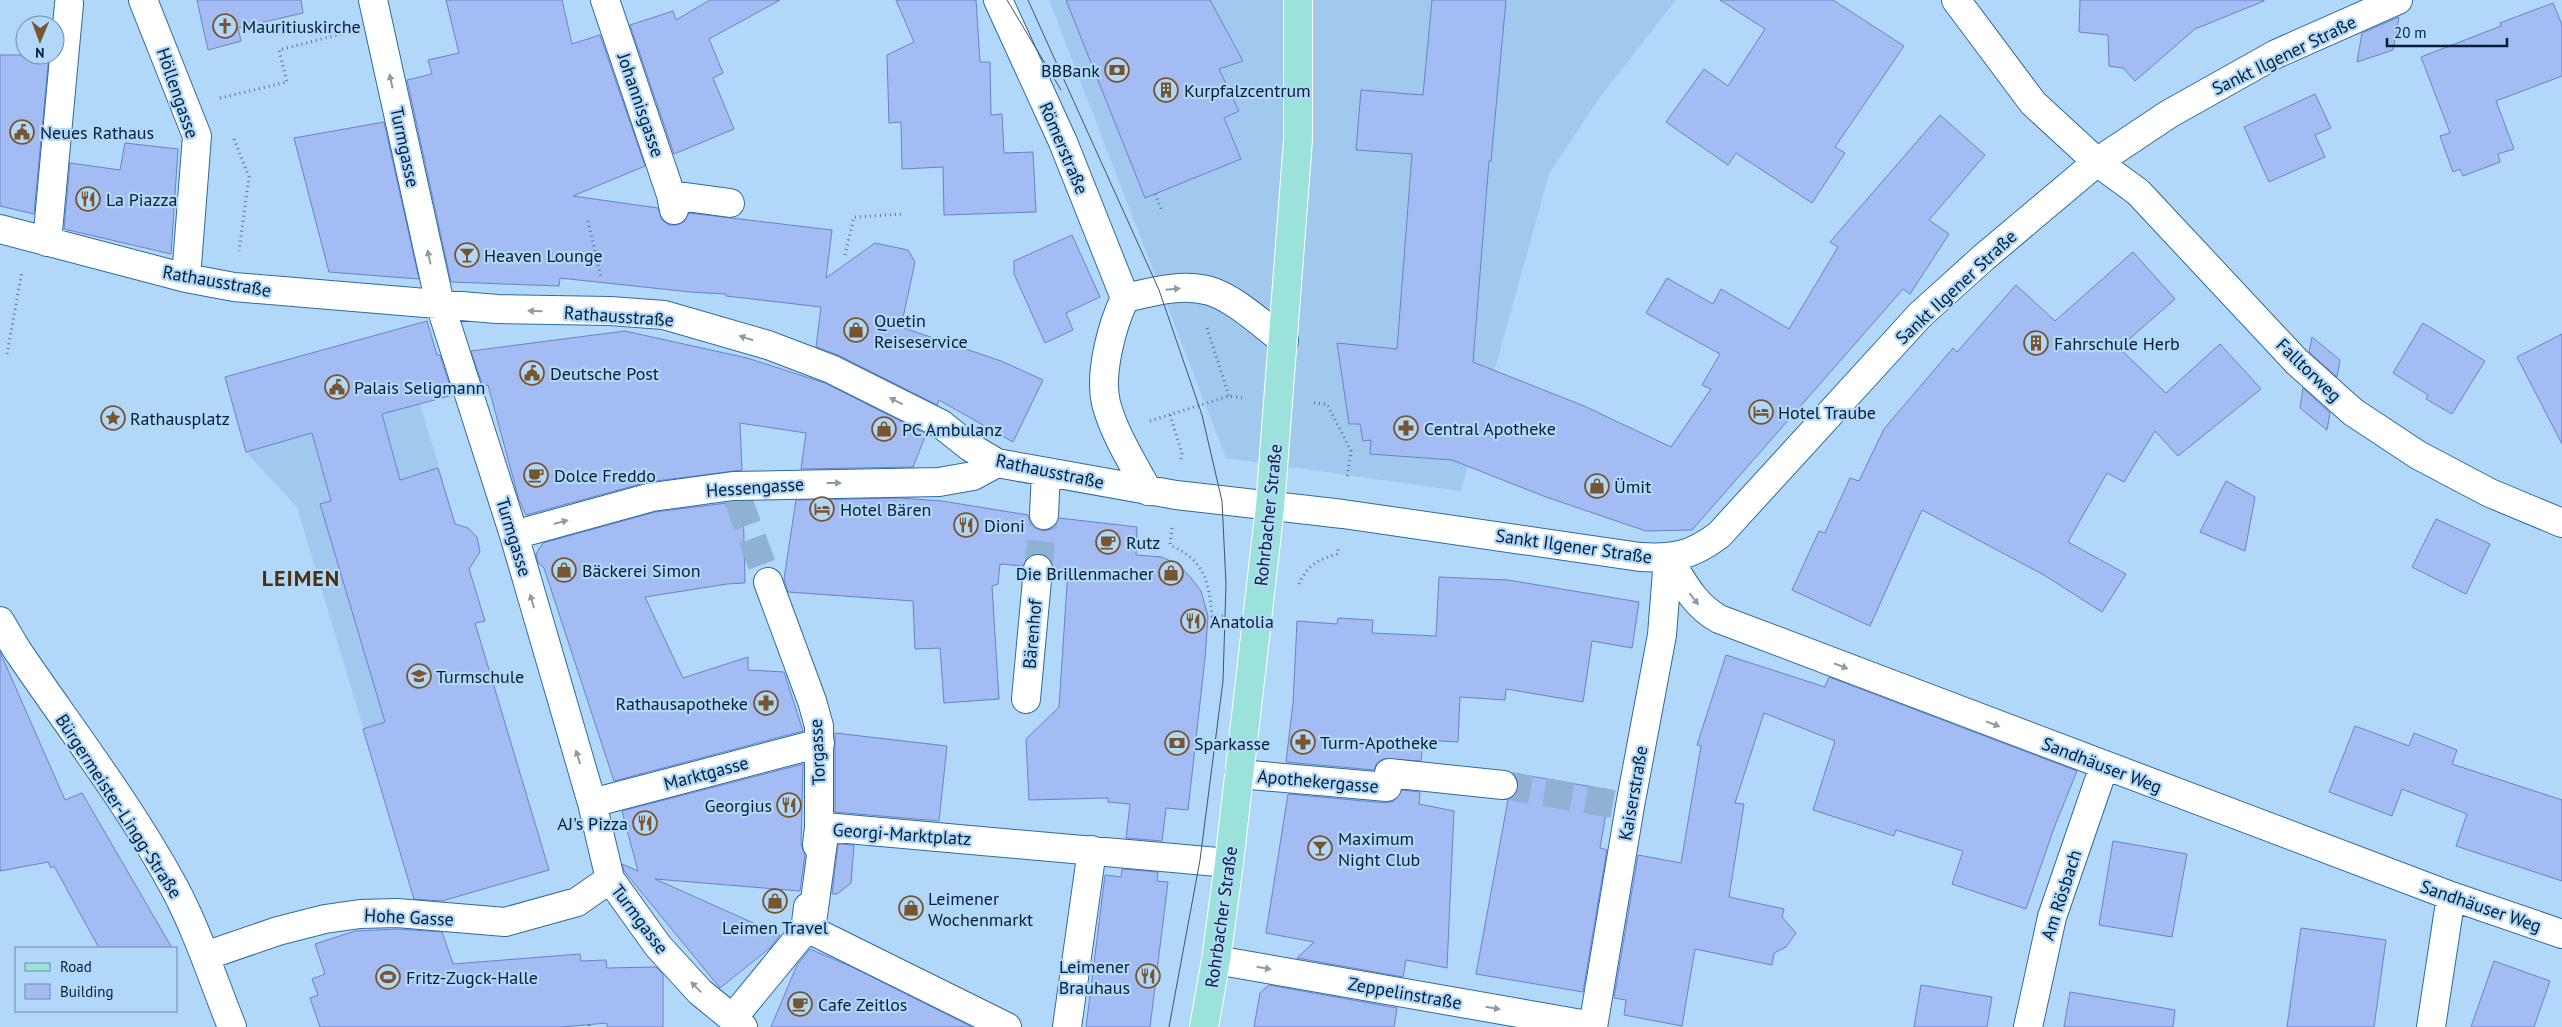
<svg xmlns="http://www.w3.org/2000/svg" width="2562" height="1027" viewBox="0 0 2562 1027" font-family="'PT Sans',sans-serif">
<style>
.built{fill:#a1c9ee}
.building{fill:#a4bcf4;stroke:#6983c5}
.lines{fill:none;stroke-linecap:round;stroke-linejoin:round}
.minor-tunnel{stroke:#8fb2d2;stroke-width:28;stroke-dasharray:28 14;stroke-linecap:butt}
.minor-casing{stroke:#2d6ca0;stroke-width:30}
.major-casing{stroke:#fff;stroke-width:30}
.path{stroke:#577792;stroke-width:3;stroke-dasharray:1 4;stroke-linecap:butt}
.minor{stroke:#fff;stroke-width:28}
.major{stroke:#9be2db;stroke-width:28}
.tram{stroke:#395770;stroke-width:1}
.oneway{fill:#8e9aa4}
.labels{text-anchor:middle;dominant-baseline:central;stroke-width:4.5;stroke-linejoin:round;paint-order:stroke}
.poi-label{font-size:18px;fill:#051f34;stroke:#b1d7f9;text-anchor:start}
.street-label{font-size:18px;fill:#051f34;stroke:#b1d7f9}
.district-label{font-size:22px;font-weight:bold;letter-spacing:1px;fill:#4b3010;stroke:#b1d7f9}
</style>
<rect width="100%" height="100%" fill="#b1d7f9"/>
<path class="built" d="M1049,0H1676L1600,97L1549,174L1461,491L1226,458Z
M420,404L485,621L475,624L549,870L463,895L460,886L415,900L297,507L246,452L312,433L386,428L382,414Z"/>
<path class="building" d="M197,0H301L303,13L238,28L241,41L208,50Z
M446,0H562L572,44L600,35L645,166L573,196L658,208L662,220L669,225H678L684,222L689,213L832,230L826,278L875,243L908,250L915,262L901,327L1001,361L1043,380L1013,442L939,400L937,405L838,355L816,347L821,307L726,296V294L690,292L560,278L559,286L451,282L407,80L432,74L428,60L459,53Z
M710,0H780L709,39L723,73L713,78L734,129L674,154L630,25L673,11L676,20Z
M896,0H976L980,62H990L991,115L1002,114L1004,153L1033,152L1036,212L944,215L943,167L902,169L901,122L889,123L887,55L914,42Z
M1066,0H1210L1243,61L1219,69L1239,111L1224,118L1241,159L1145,198Z
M1432,0H1506L1491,161H1489L1473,362L1584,406L1671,447L1711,389L1702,385L1720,354L1646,313L1667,278L1713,304L1721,289L1789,329L1838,247L1830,242L1940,115L1985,155L1929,220L1949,234L1910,294L1903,289L1692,530L1646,531L1546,497L1452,460L1370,454L1371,440L1363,441L1360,424H1349L1337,343L1397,349L1412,154L1356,150L1361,90L1423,95Z
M1720,0H1833L1904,46L1835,147L1845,153L1812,203L1736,153L1728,165L1666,122L1704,69L1728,86L1765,29Z
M2080,0H2264V1L2195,29L2135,81L2123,68L2109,66L2108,35L2079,32Z
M2553,3L2562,25V76L2496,101L2514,149L2498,154L2500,162L2463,176L2460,169L2453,172L2440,136L2450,133L2421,57L2501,26L2500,23Z
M2399,17L2393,50L2357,62L2362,33Z
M0,55H49L34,214L0,206Z
M2315,94L2331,128L2315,135L2325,157L2269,182L2244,127Z
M384,122L419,279L329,272L294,138Z
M125,143L178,149L171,254L64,229L70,163L120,170Z
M1072,235L1100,297L1066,313L1073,330L1045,343L1014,274V261Z
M2133,252L2175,299L2119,348L2166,393L2220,344L2261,389L2178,456L2155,431L2124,482L2107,473L2068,542L2126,574L2102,612L2044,575L1922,510L1870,626L1792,590L1819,531L1825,533L1850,478L1859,481L1884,429L1953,348L1957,352L2016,285L2055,321Z
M427,321L437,355H440L453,395L382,414L400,480L438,468L455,524L468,528L477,537L480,552L469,569L485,621L475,623L549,870L442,901L414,899L363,729L385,722L320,504L331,501L312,433L246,452L225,377Z
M2423,323L2485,361L2452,414L2426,399L2428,395L2393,373Z
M625,331L747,358L825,383L926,434L913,467L801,469L806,433L740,423L742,470L648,482L526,515L519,500L488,385L483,387L471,351Z
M2562,334V444L2517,357Z
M2312,337L2340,360L2337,377L2309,352Z
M2303,388L2330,413L2327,430L2300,408Z
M2226,481L2255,497L2245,551L2200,532Z
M900,498L942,501L1028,515L1030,523L1035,528L1043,531L1052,529L1059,518L1137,527L1136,555L1162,557L1180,566L1191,578L1201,591L1208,616L1205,658L1188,810L1166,808L1162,841L1126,838L1130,804L1108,802V798L1029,800L1026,739L1059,707L1068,570L1053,569L1047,557L1040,554L1031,555L1023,566L1000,564L998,584L992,586L999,699L944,703L940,648L915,649L913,601L788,592L784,579L796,500Z
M743,501L745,583L727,584L645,597L683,678L748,657V670L784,672L803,731L614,781L544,568L538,563L536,554L543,543L655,512Z
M2436,519L2490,544L2466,594L2412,567Z
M1439,577L1508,580L1639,602L1632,648L1592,641L1583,702L1506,689L1505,700L1460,697L1458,742L1423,740L1421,761L1383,759L1377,763L1374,770L1286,762L1293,703L1297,621L1337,624L1338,618L1373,620L1372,633L1436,636Z
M0,652L65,800L82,793L172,948H99L54,866L51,868L48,862L0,871Z
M1726,655L1825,687L1829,677L2077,771L2054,828L2026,909L1952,884L1963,851L1896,830L1894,836L1813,810L1835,741L1764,713L1735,803L1744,804L1729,897L1784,909L1782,917L1796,933L1786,947L1774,953L1772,965L1695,949L1682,1026L1624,1015L1626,1000L1614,998L1638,855L1681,863L1701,746L1697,745Z
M2355,726L2409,746L2414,733L2457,750L2452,764L2562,800V881L2456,846L2467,814L2402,789L2392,816L2329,792Z
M835,733L947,746L939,821L835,812Z
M803,764L801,844L805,855L800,891L655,879L780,935L770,948L720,988L624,871L622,864L638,871L622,811Z
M1513,773L1610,790L1600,848L1607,850L1583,992L1476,974L1508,800L1515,795L1518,787L1517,779Z
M1402,790L1420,792L1419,804L1454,811L1447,968L1406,960L1403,977L1297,958L1314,942L1266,933L1288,794L1386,803L1394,801Z
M2113,841L2187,854L2172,937L2099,925Z
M838,844L854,845L851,883L837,894H832Z
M1122,869L1158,872L1157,881L1168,882L1150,1027H1086L1105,875L1121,877Z
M2301,928L2386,940L2374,1027H2287Z
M397,929L442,932L453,964L580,954L581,961L606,960L607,968L656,967L663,974V1027H607V1023L561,1027H320L310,998L318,995L312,979L325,974L315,944L355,931Z
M810,949L852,967L972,1027H771L797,965Z
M2494,961L2550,981L2534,1027H2471Z
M1269,985L1397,1008L1394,1027H1254L1260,993Z
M1921,985L1992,997L1987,1027H1914Z
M2070,992L2175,1010L2173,1027H2064Z"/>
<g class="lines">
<path class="minor-tunnel" d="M738,499L768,582
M1038,569L1044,515
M1503,785L1613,804"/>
<g class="minor-casing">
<path id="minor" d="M143,0L197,136L186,278
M373,0L440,304L514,535L592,803L610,879L658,946L700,992L743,1027
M605,0L671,195L674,210
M998,0L1063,142L1125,298C1112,325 1099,373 1106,403C1114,434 1133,463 1148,491
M1956,0L2033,103L2097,162L2138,192L2297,362L2353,412L2418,455L2490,493L2562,523
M671,195L730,203
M0,229L186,278L234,287L497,309L610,311L664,315L768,345L831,369L941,424L970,447L997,463L1176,495L1343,514L1640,557C1674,559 1691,556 1719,535L1920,315L1983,258L2097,162L2169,114L2276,54L2398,0
M47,242L69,4
M1125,298C1152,292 1181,283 1210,291C1234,298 1263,325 1284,341
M1044,515L1046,472
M514,535L652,497L733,486L939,482L973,476L997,463
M1668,558C1683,582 1694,605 1719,619L2451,896L2562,934
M768,582L812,701L819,726V827L817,845
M0,621L17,650C70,728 129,804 174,887C198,932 213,980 232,1027
M1026,699L1038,569
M1239,774L1387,787L1389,773L1503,785
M592,803L820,743
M205,956L278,931L325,919L360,914L397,913L505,922L577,902L610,879
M1216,960L1593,1026
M732,1019L805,930L808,907
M1007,1027L811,930L825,827L1229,863
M1067,1027L1092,850
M1593,1027L1630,806L1662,635L1668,558
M2028,1027L2052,917L2104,766
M2431,1027L2451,896"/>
</g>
<g class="major-casing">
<path id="major" d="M1204,1027L1216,960L1229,863L1270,507L1298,140V0"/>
</g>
<path class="path" d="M220,98L287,82L279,50L345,33
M234,139L249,177L239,251
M1155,194L1162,211
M588,221L601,277
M845,255L854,217L903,214
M1207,328L1229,396
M7,354L22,271
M1314,403L1327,404L1351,451L1347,479
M1170,415L1182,453L1181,460
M1150,421L1229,396L1243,398
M1172,528L1170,545C1204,560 1209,581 1212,616H1223
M1299,584C1307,565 1319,559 1338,554V549
M589,1025V1027"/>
<use href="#minor" class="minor"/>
<use href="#major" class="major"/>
<path class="tram" d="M1007,0L1061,90
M1028,0L1159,290L1202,415L1222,501L1226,584L1223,681L1200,860L1169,1027"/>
</g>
<defs><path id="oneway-solid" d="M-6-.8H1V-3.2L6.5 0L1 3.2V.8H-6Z" transform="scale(1.25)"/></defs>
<g class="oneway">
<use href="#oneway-solid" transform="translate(391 81) rotate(-102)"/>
<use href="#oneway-solid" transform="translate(429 257) rotate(-102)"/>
<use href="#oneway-solid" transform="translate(1173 289) rotate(-5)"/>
<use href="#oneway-solid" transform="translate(535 311) rotate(-178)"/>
<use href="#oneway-solid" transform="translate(746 338) rotate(-162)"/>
<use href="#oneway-solid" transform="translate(896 401) rotate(-153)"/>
<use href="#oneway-solid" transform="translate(834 483)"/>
<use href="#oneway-solid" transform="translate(561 522) rotate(-15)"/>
<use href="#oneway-solid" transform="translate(1694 599) rotate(52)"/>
<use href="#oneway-solid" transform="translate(532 601) rotate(-106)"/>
<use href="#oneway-solid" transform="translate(1841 666) rotate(21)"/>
<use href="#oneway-solid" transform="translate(1993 724) rotate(21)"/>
<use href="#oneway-solid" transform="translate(578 757) rotate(-107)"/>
<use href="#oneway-solid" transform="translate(1264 968) rotate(10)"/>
<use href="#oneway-solid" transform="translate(696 987) rotate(-134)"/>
<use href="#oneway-solid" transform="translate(1493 1008) rotate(10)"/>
</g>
<defs>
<g id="church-ring" transform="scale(1.25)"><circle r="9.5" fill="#b1d7f9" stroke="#78552e" stroke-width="1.5"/><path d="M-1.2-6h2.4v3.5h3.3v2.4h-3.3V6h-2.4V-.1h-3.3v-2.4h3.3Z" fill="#78552e"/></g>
<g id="bank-ring" transform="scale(1.25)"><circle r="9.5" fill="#b1d7f9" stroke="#78552e" stroke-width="1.5"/><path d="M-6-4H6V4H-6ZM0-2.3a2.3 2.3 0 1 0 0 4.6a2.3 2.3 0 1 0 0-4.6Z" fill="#78552e"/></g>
<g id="building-ring" transform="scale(1.25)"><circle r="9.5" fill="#b1d7f9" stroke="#78552e" stroke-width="1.5"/><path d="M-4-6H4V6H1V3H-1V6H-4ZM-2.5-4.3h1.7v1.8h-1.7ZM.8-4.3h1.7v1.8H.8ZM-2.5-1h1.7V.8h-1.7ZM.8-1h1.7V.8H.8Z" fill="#78552e"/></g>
<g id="civic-ring" transform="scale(1.25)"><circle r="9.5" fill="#b1d7f9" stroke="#78552e" stroke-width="1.5"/><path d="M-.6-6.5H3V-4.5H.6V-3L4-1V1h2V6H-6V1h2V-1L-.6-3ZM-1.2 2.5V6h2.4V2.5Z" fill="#78552e"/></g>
<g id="restaurant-ring" transform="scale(1.25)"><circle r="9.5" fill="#b1d7f9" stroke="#78552e" stroke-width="1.5"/><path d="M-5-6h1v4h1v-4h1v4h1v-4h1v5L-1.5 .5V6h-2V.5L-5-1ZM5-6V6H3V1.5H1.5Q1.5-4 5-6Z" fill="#78552e"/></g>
<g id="bar-ring" transform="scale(1.25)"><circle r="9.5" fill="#b1d7f9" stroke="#78552e" stroke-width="1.5"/><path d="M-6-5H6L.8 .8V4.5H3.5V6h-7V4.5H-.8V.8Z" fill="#78552e"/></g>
<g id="shop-ring" transform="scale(1.25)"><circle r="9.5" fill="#b1d7f9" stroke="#78552e" stroke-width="1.5"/><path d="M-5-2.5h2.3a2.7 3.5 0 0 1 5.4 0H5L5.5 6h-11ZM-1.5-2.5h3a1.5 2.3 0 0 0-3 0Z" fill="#78552e"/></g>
<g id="hotel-ring" transform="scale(1.25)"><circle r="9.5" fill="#b1d7f9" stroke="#78552e" stroke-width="1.5"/><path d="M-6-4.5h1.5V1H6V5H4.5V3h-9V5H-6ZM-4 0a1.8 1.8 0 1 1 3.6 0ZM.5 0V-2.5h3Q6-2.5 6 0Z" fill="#78552e"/></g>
<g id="sight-ring" transform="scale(1.25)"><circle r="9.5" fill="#b1d7f9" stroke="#78552e" stroke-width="1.5"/><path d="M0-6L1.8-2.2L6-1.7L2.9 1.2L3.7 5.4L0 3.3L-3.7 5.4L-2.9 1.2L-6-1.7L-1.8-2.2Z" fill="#78552e"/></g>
<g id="pharmacy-ring" transform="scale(1.25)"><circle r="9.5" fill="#b1d7f9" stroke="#78552e" stroke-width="1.5"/><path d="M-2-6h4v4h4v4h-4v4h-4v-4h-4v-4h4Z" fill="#78552e"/></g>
<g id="cafe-ring" transform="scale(1.25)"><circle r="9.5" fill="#b1d7f9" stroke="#78552e" stroke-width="1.5"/><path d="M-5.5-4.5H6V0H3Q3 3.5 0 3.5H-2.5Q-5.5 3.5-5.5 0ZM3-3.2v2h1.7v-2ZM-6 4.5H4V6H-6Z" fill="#78552e"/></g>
<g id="school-ring" transform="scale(1.25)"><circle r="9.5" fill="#b1d7f9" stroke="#78552e" stroke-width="1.5"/><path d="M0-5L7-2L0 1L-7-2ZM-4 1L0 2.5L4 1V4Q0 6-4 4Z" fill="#78552e"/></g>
<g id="stadium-ring" transform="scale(1.25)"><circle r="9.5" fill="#b1d7f9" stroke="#78552e" stroke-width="1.5"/><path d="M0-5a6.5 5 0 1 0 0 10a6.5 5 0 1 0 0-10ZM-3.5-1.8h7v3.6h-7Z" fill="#78552e"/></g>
</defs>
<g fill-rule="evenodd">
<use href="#church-ring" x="225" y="26"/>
<use href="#bank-ring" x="1117" y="70"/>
<use href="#building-ring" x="1166" y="90"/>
<use href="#civic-ring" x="22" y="132"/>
<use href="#restaurant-ring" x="88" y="199"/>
<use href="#bar-ring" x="467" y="255"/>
<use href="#shop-ring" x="856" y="330"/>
<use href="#building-ring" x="2036" y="343"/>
<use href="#civic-ring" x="532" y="373"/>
<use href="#civic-ring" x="337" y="387"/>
<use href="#hotel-ring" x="1761" y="412"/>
<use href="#sight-ring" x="113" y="418"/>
<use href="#pharmacy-ring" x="1406" y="428"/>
<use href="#shop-ring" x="884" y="429"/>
<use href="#cafe-ring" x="536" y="475"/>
<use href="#shop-ring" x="1597" y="486"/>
<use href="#hotel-ring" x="822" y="509"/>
<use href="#restaurant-ring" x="966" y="525"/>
<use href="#cafe-ring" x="1108" y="542"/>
<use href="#shop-ring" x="564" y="570"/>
<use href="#shop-ring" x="1171" y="573"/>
<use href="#restaurant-ring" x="1193" y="621"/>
<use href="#school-ring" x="419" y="676"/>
<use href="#pharmacy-ring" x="766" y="703"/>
<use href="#pharmacy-ring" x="1303" y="742"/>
<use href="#bank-ring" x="1177" y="743"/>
<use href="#restaurant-ring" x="789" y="805"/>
<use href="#restaurant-ring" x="645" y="823"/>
<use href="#bar-ring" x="1320" y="848"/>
<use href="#shop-ring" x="775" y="901"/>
<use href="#shop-ring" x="911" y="908"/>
<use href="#restaurant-ring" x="1148" y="976"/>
<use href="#stadium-ring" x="388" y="977"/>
<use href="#cafe-ring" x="800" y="1004"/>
</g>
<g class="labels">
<g class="poi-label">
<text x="242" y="26">Mauritiuskirche</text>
<text x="1100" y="70" text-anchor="end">BBBank</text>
<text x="1184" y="90">Kurpfalzcentrum</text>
<text x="40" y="132">Neues Rathaus</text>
<text x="106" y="199">La Piazza</text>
<text x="484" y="255">Heaven Lounge</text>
<text x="874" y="320">Quetin<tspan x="874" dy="21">Reiseservice</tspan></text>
<text x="2054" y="343">Fahrschule Herb</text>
<text x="550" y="373">Deutsche Post</text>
<text x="354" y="387">Palais Seligmann</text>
<text x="1778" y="412">Hotel Traube</text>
<text x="130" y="418">Rathausplatz</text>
<text x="1424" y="428">Central Apotheke</text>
<text x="902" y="429">PC Ambulanz</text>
<text x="554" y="475">Dolce Freddo</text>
<text x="1614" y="486">Ümit</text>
<text x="840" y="509">Hotel Bären</text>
<text x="984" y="525">Dioni</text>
<text x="1126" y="542">Rutz</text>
<text x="582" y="570">Bäckerei Simon</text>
<text x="1154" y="573" text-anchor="end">Die Brillenmacher</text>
<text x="1210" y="621">Anatolia</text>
<text x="436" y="676">Turmschule</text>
<text x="748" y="703" text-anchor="end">Rathausapotheke</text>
<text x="1320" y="742">Turm-Apotheke</text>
<text x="1194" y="743">Sparkasse</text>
<text x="772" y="805" text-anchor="end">Georgius</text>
<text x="628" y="823" text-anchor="end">AJ's Pizza</text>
<text x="1338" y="838">Maximum<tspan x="1338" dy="21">Night Club</tspan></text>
<text x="928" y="898">Leimener<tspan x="928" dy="21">Wochenmarkt</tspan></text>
<text x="775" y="927" text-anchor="middle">Leimen Travel</text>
<text x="1130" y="966" text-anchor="end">Leimener<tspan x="1130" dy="21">Brauhaus</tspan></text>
<text x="406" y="977">Fritz-Zugck-Halle</text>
<text x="818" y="1004">Cafe Zeitlos</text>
</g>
<g class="street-label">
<text transform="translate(2284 55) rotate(-26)">Sankt Ilgener Straße</text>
<text transform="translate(178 93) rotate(71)">Höllengasse</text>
<text transform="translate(641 105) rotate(71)">Johannisgasse</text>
<text transform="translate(405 147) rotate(78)">Turmgasse</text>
<text transform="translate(1064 148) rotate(67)">Römerstraße</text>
<text transform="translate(217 281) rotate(10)">Rathausstraße</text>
<text transform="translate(1956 287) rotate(-43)">Sankt Ilgener Straße</text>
<text transform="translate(619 316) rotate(4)">Rathausstraße</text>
<text transform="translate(2309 370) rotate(44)">Falltorweg</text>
<text transform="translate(1050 471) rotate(12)">Rathausstraße</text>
<text transform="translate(755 487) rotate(-4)">Hessengasse</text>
<text transform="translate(1268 515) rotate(-84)">Rohrbacher Straße</text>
<text transform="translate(514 537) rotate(73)">Turmgasse</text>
<text transform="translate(1574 546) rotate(8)">Sankt Ilgener Straße</text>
<text transform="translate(1032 634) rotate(-85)">Bärenhof</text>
<text transform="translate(817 752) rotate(-93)">Torgasse</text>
<text transform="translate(2102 765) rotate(21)">Sandhäuser Weg</text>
<text transform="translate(706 773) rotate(-15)">Marktgasse</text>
<text transform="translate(1318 781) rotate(5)">Apothekergasse</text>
<text transform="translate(1633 793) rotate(-80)">Kaiserstraße</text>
<text transform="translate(119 806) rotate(57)">Bürgermeister-Lingg-Straße</text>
<text transform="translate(902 834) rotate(4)">Georgi-Marktplatz</text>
<text transform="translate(2061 895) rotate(-72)">Am Rösbach</text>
<text transform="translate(2481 906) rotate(19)">Sandhäuser Weg</text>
<text transform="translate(409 917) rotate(3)">Hohe Gasse</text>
<text transform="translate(1221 917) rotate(-82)">Rohrbacher Straße</text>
<text transform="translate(640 919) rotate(53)">Turmgasse</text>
<text transform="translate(1405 993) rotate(10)">Zeppelinstraße</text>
</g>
<g class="district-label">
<text x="301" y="578">LEIMEN</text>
</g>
</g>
<rect x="15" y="947" width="162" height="65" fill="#b1d7f9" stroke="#6c8daa"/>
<rect x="25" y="963" width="25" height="8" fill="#9be2db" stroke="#6c8daa"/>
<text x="60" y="972" font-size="15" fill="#051f34">Road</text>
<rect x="25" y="984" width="25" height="15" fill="#a4bcf4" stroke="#6c8daa"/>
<text x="60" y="997" font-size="15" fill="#051f34">Building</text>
<g transform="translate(40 40) rotate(181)"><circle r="24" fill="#b1d7f9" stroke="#6c8daa"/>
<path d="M0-4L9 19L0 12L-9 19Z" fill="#78552e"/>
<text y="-8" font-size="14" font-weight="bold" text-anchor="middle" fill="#051f34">N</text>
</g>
<path d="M2387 38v8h120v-8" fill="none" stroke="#051f34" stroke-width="2.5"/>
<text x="2394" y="38" font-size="15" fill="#051f34" stroke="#b1d7f9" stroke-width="4" paint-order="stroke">20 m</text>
</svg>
